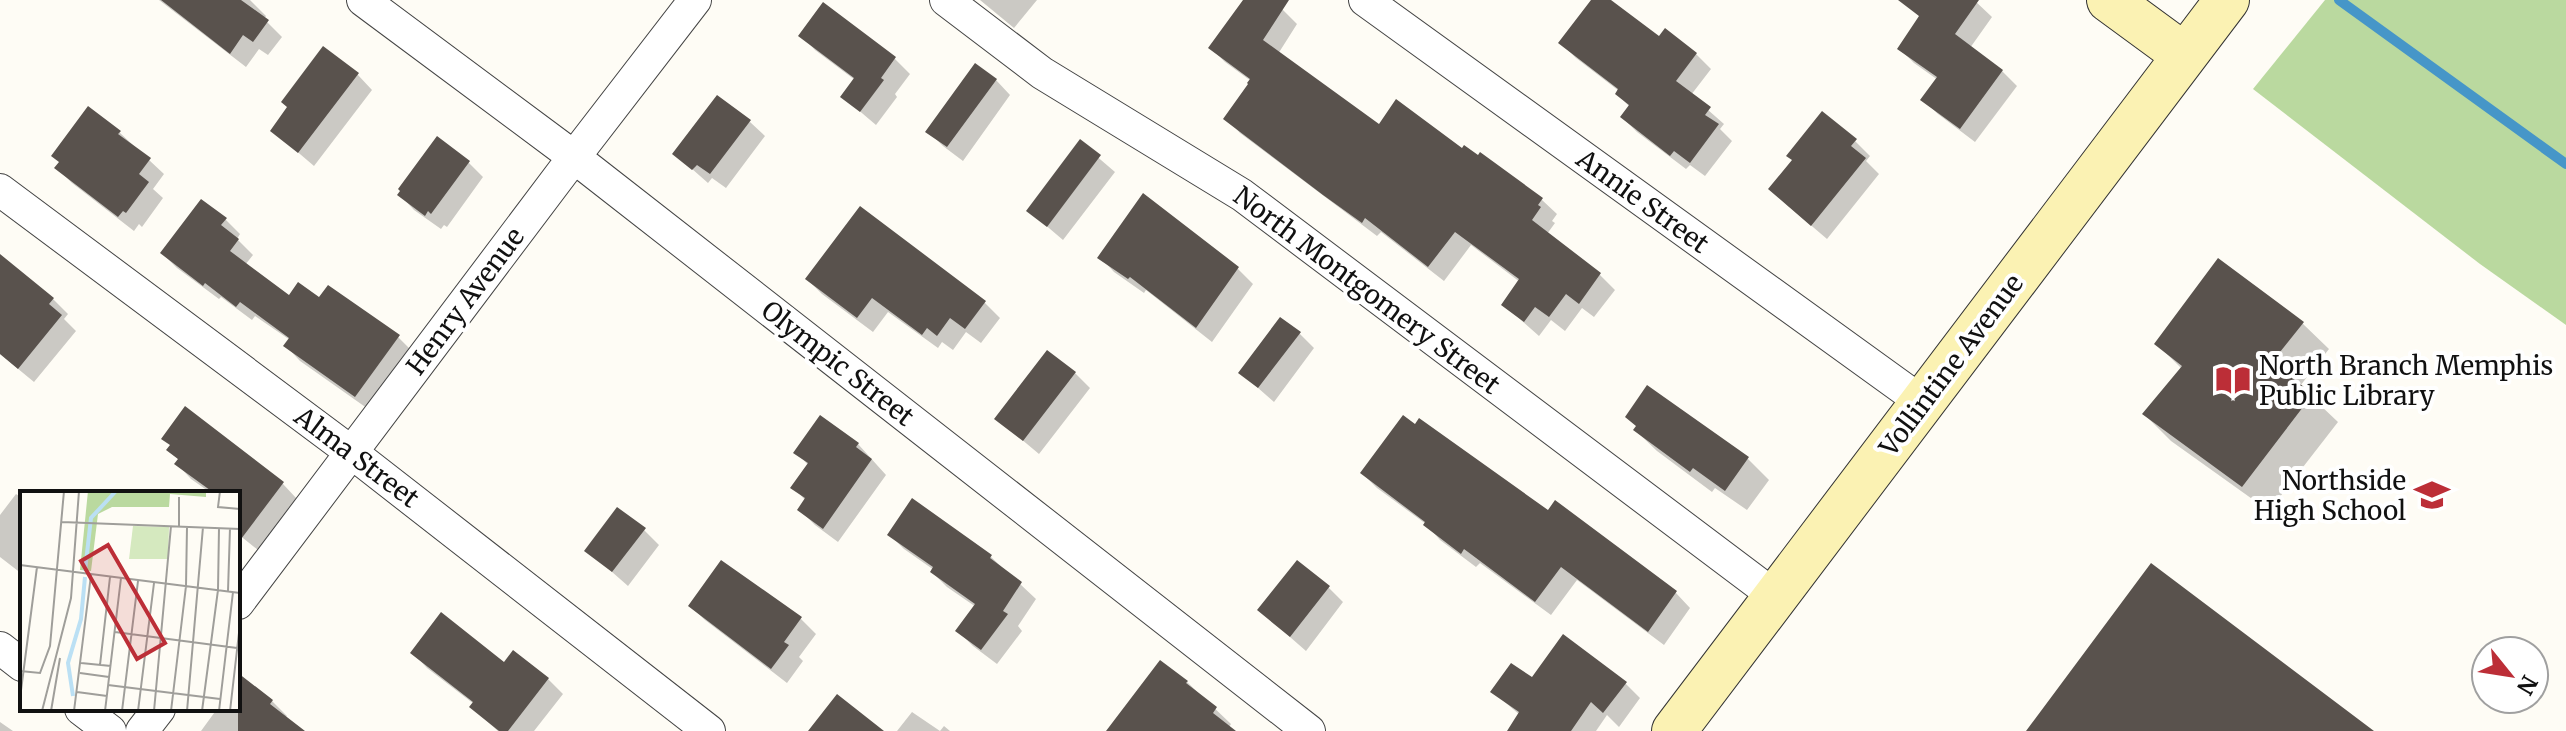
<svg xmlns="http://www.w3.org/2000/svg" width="2566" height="731" viewBox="0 0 2566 731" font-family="Merriweather,serif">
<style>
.forest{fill:#bad99f}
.shadow{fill:#0003}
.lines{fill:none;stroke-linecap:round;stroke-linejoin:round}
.stream{stroke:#4696c8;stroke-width:10}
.building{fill:#59524d}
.street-casing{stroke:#444;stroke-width:34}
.secondary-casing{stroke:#333;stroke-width:46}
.street{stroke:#fff;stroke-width:32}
.secondary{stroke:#fbf2b3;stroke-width:44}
.labels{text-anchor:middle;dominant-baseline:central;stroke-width:8;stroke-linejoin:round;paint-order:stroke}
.street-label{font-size:26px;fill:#111;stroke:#fff}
.poi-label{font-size:26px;fill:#111;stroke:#fff;text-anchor:start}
.inset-river{fill:none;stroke:#bbe0f4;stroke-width:4}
.inset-road{fill:none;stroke:#9f9e9a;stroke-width:2}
.view{fill:#bc2e37;fill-opacity:0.15;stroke:#bc2e37;stroke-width:4}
.inset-edge{fill:none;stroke:#111;stroke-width:4}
</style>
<rect width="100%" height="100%" fill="#fefcf5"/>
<path class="forest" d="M2325,0H2566V325L2480,264L2253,89Z"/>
<path class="shadow" d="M159,0H250L266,16L264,19L282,37L268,55L259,49L246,67Z
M980,0H1037L1014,28Z
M1246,0H1270L1282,9L1297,24L1278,54L1379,126L1463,150L1478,158L1480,155L1542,200L1557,214L1552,221L1555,223L1547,234L1600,275L1615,290L1594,317L1582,308L1565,331L1551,320L1539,336L1503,304L1520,282L1471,245L1444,281L1381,232L1377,236L1240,133L1226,118L1251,81L1225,62L1211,48Z
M1594,0H1608L1659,39L1696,54L1711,69L1691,95L1724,124L1720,129L1732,141L1705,176L1690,165L1686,169L1637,132L1622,117L1630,107L1617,94L1619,91L1576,58L1561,43Z
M1915,0H1974L1992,17L1970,48L2002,71L2017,86L1975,142L1938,114L1923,100L1938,80L1914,63L1899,48L1921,18L1910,7Z
M823,5L895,59L910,74L895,94L897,97L876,125L843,97L855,80L815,50L801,35Z
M324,49L358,75L372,90L314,166L273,131Z
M996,80L1010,95L963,161L943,146L928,131Z
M750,122L765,136L726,188L712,178L708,183L675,154Z
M119,132L164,174L153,189L163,198L142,227L139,224L134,231L72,183L57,168Z
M1855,141L1870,156L1866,161L1879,174L1827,239L1786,204Z
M1080,142L1115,172L1063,240L1029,211Z
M468,162L483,177L447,227L444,225L441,229L414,210L400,195Z
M860,209L985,303L1000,318L981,343L966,332L953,350L942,342L938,348L888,312L873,332L822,294L807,279Z
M225,219L240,234L237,239L253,255L245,265L290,297L398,337L413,352L371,411L300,361L286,346L290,340L255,316L252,320L221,297L219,299L177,268L162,253Z
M1183,228L1238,269L1253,284L1212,342L1146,290L1144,293L1114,272L1100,257Z
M0,257L53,299L68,314L64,319L76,331L34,382L0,354Z
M2302,323L2329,349L2300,386L2338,422L2269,511L2171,441L2144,414L2182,369L2157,344Z
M1299,333L1314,348L1274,402L1241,373Z
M1075,373L1090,388L1039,454L997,419Z
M1648,388L1748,459L1769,480L1747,510L1715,488L1712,492L1657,451L1635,430Z
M858,444L886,475L838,542L815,525L800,510L806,501L793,487L809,466L796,452Z
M169,450L283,484L297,499L258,550L238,534V493H211L191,479L177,464L179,460Z
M1362,473L1548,513L1556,503L1676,593L1690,608L1664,645L1577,580L1551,615L1480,563L1476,567L1440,540L1426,524L1377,488Z
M16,494L22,498V574L0,557V515Z
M644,530L659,545L628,586L587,550Z
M890,535L991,557L1036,599L1018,626L1022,631L997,664L973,646L958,631L976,607L947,587L932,572L934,570L904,549Z
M1328,587L1343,602L1306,651L1259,610Z
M778,602L801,619L816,634L799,657L803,661L787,683L705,620L690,606Z
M413,653L504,664L548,679L563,694L534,731H498L471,707L474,704L427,668Z
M1532,680L1625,683L1640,698L1619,727L1607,715L1596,731H1508L1520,715L1493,692Z
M238,682L272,701L287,716L285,718L302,731H201L217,709H238Z
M1187,682L1231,724L1228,729L1230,731H1109Z
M912,712L940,731L944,726L950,731H897Z
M0,722L13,731H0Z"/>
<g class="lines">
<path class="stream" d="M2339,0L2566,164"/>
</g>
<path class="building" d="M161,0H241L269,20L253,42L243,35L230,54Z
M1243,0H1289L1263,40L1379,124L1396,99L1462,148L1464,145L1478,155L1480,152L1543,198L1538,205L1541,207L1532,220L1601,273L1579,304L1566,294L1549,317L1535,307L1524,322L1501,305L1519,279L1455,232L1428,267L1365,218L1362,223L1323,195L1223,119L1248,84L1247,83L1250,79L1208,48Z
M1591,0H1611L1659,36L1665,28L1697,53L1676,81L1711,107L1705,115L1719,124L1690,163L1674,151L1670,156L1620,117L1629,105L1615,94L1618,89L1558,43Z
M1898,0H1979L1955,34L2003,70L1960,129L1920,100L1937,77L1897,49L1919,16Z
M823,2L896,57L881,78L884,80L860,112L840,97L854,78L798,36Z
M323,46L359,73L298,153L270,131L287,107L281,102Z
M975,63L997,79L947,147L925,132Z
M717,95L751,120L710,174L697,165L692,170L672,154Z
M88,106L121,131L118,134L151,158L139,174L149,182L126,213L123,211L118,217L54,168L59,162L51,156Z
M1822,111L1857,139L1851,146L1866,158L1811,226L1768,189L1792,160L1786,156Z
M437,136L470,161L431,214L428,211L425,216L397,195L400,191L398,189Z
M1080,139L1101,155L1047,227L1026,211Z
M1143,193L1239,267L1196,328L1130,277L1128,279L1097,258Z
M201,199L227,218L221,225L239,239L230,251L289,295L298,282L319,297L328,285L400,335L355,397L283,346L289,338L240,302L236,307L205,283L203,286L160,253Z
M860,206L986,301L965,329L950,318L937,336L927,328L922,335L872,298L857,318L805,279Z
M0,254L54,298L49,304L62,315L18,369L0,354Z
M2218,258L2304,322L2272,362L2313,394L2242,487L2142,414L2182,366L2154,344Z
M1280,317L1301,332L1258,388L1238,373Z
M1047,350L1076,372L1023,441L994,419Z
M1647,385L1749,457L1725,491L1693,468L1690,472L1633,430L1636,426L1625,417Z
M185,406L284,482L238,543V493H214L174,464L178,459L166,450L170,445L161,439Z
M820,415L859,443L856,447L872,459L823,529L797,510L805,498L790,488L808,463L793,453Z
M1403,415L1415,424L1419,418L1548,510L1555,500L1677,591L1648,632L1561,567L1535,602L1464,549L1461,554L1423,525L1425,522L1360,473Z
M912,498L992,555L990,558L1022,582L1003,611L1008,614L981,650L955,631L975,604L930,572L933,567L887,535Z
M617,507L646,528L612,572L584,551Z
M721,560L802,617L784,642L789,645L771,669L688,606Z
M1297,560L1330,586L1290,637L1257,610Z
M2151,563L2374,731H2026Z
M441,612L504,662L513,650L549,678L508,731H499L469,707L473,702L410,653Z
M1563,634L1627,682L1603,713L1591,702L1571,731H1507L1519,712L1490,692L1511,663L1532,677Z
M1160,660L1188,681L1186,683L1217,707L1213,713L1236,731H1106Z
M238,673L273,700L270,704L305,731H238Z
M837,694L884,731H808Z"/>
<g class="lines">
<g class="street-casing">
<path id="street" d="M363,0L574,157L1309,731
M946,0L1042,73L1242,195L1776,597
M1365,0L1922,402
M0,190L351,452L709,731
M238,603L574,157L695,0
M0,648L22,665
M81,709L110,731
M142,731L159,709"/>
</g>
<g class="secondary-casing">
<path id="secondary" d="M2109,0L2184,55
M1674,731L2227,0"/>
</g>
<use href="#street" class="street"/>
<use href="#secondary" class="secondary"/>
</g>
<defs>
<g id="library-bare" transform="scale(2.76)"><path d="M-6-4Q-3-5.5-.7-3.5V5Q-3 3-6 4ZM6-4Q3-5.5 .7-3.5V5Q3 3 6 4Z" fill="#bc2e37" stroke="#fff" stroke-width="2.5" paint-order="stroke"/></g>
<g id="school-bare" transform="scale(2.76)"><path d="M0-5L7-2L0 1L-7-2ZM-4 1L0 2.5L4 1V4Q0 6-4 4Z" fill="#bc2e37" stroke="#fff" stroke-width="2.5" paint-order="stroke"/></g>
</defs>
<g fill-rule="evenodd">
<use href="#library-bare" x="2233" y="380"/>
<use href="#school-bare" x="2432" y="495"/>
</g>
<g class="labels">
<g class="street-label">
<text transform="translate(1643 201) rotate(36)">Annie Street</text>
<text transform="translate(1367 290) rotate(37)">North Montgomery Street</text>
<text transform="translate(465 301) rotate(-53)">Henry Avenue</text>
<text transform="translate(838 363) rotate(38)">Olympic Street</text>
<text transform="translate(1951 365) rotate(-53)">Vollintine Avenue</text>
<text transform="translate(357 457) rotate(37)">Alma Street</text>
</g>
<g class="poi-label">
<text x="2259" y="365">North Branch Memphis<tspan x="2259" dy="30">Public Library</tspan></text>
<text x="2406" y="480" text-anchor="end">Northside<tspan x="2406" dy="30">High School</tspan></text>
</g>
</g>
<g transform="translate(20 491)">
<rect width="220" height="220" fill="#fefcf5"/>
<path d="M113,35L149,36L148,68H109Z" fill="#d5e9bf"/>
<path d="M68,0H186V6L150,3L149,16H92L78,23L71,80L60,79Z" fill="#bad99f"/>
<path class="inset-river" d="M65,80L71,27L96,0M53,205L48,172L61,128L65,86"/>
<path class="inset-road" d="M200,0L198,16L220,18M42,31L220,38M159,36V6M0,74L220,102M208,100L210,37M95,141L217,157M61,172L91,175M80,174L90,86M0,180L20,182L30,155L44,0M60,182L89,186M88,194L200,208M57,201L87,205M0,207L17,76M22,220L51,107L59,0M31,220L40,167M54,220L71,84M85,220L101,87M102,220L118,90M118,220L134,92M134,220L151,35M151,220L166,95L167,36M167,220L183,36M182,220L198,99L199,37M199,220L213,101M210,220L220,133"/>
<path class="view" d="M88,54L145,152L117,168L61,70Z"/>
<rect width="220" height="220" class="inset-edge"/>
</g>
<g transform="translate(2510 675) rotate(120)"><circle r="38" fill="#ffffff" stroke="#a0a0a0" stroke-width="2"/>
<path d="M0-6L14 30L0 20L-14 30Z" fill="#bc2e37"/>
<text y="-12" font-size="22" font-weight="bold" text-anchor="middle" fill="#111111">N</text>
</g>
</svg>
